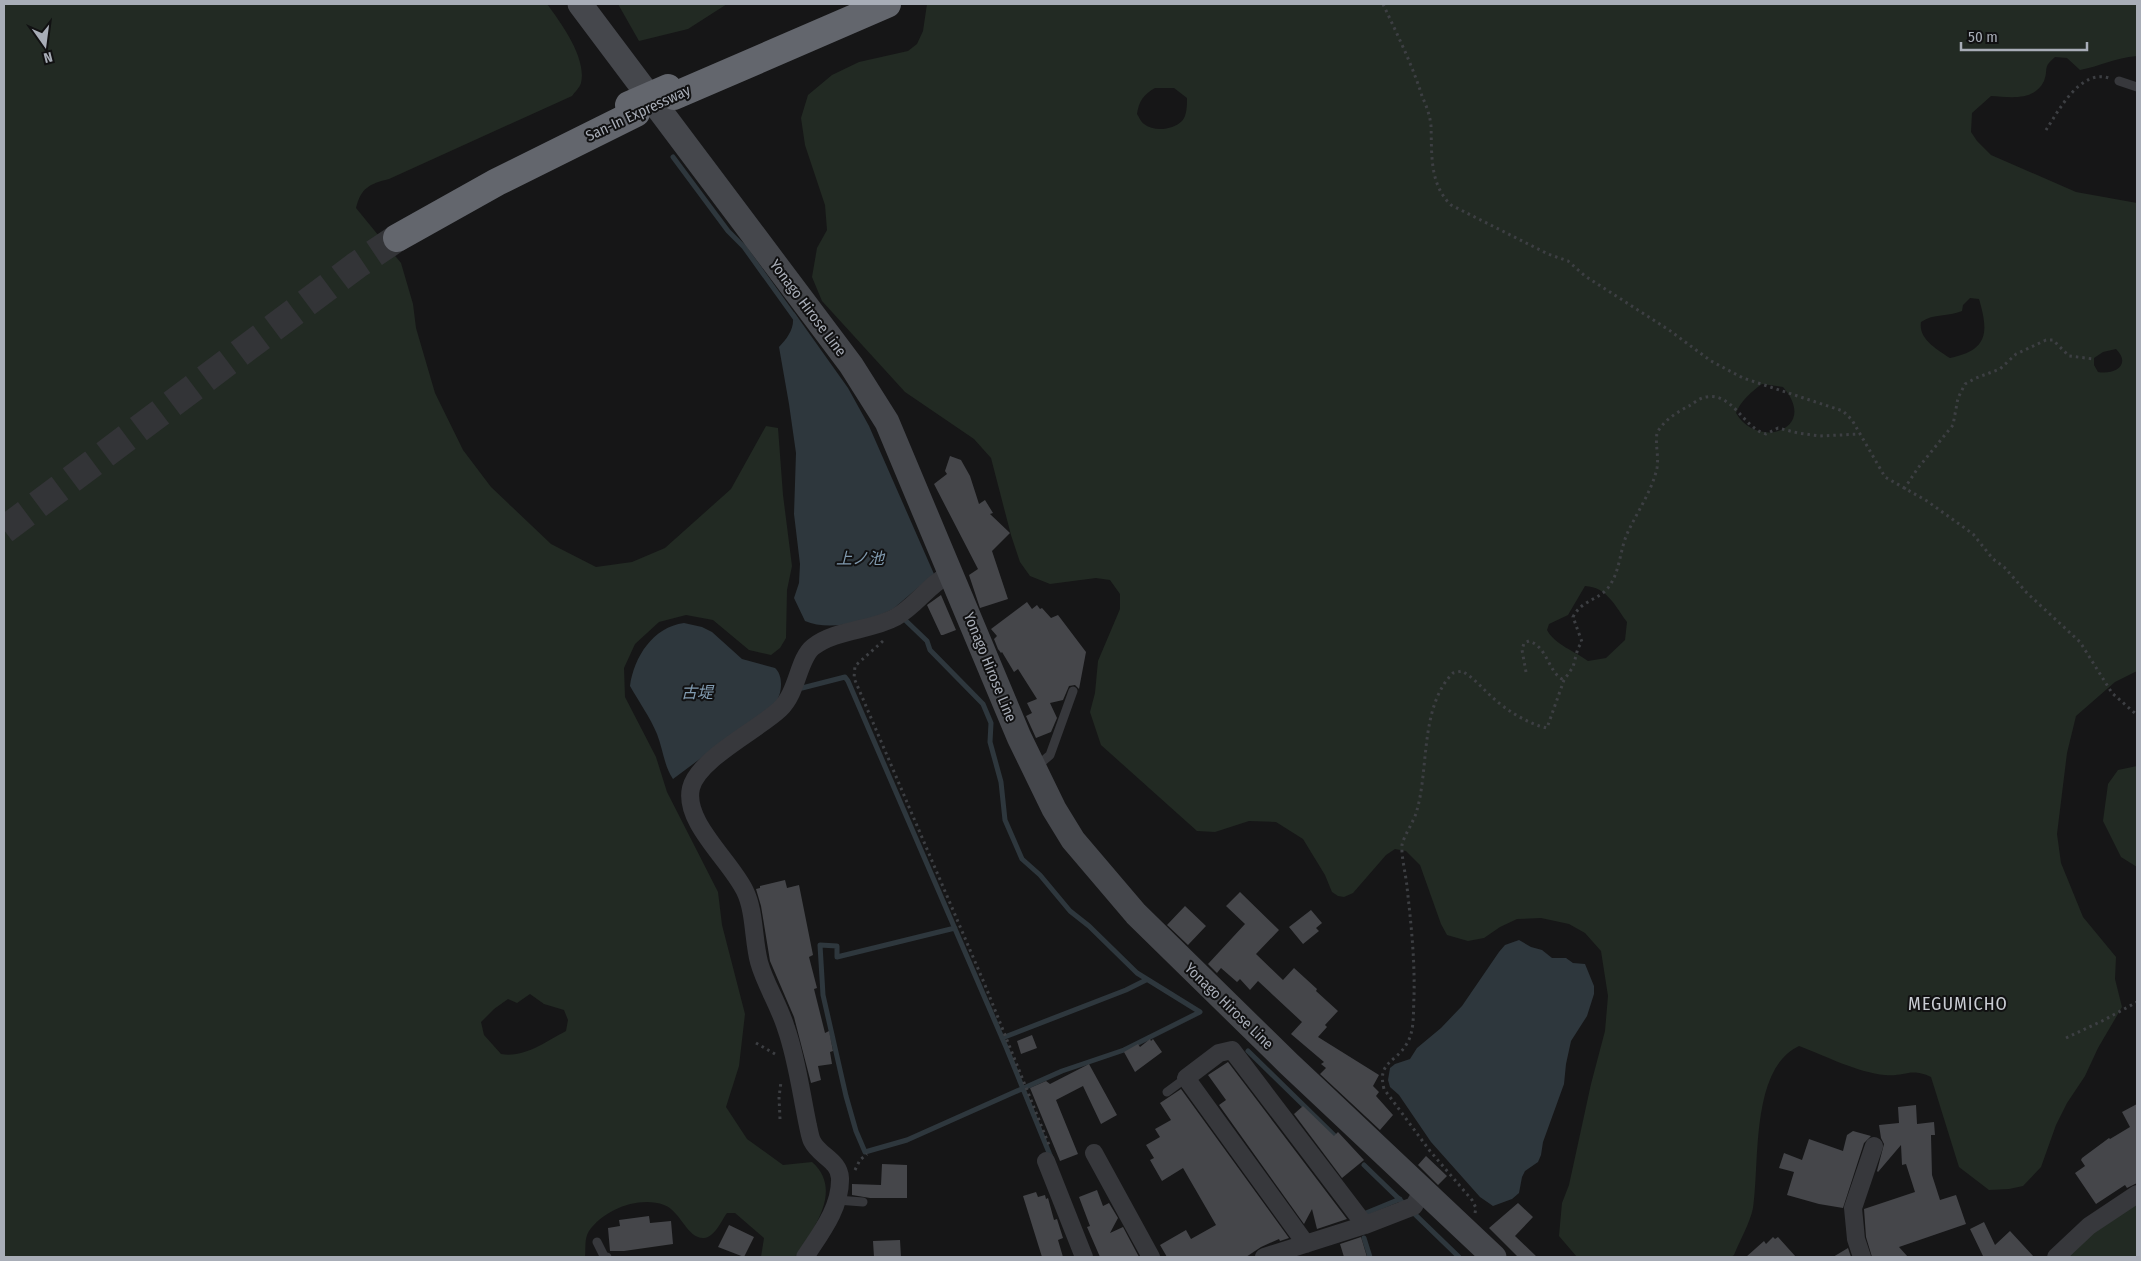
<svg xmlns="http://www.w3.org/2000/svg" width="2141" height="1261" viewBox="0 0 2141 1261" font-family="'Fira Sans Condensed','Noto Sans JP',sans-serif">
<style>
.green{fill:#222a23;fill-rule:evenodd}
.water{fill:#2e373d}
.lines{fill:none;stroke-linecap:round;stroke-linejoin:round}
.stream{stroke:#2e373d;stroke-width:5}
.building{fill:#45464a}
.motorway-tunnel{stroke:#333437;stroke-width:28;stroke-dasharray:28 14;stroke-linecap:butt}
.path{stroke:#3d3f43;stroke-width:3;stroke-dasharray:2.5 4;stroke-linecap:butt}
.service{stroke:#37383c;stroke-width:9}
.minor{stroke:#37383c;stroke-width:18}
.secondary{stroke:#45474c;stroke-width:25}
.motorway{stroke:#63666d;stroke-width:28}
.motorway-bridge{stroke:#63666d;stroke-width:28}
.labels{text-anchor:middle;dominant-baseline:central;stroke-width:4;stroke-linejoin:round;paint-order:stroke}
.street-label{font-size:15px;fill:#a8adb7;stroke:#111112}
.water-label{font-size:16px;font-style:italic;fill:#819bb0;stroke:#111112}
.quarter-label{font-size:18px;letter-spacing:1px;fill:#c9ccd3;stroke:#111112}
</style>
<rect width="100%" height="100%" fill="#161617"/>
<path class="green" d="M4,4H547C561,23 587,58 581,83C580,87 575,92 572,96L389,179C369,184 361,188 356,208L401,263L413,304L416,328L435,393L463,450L491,487L551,544L596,567L632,562L665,548L731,489L766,426L778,428L783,495L792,566L787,590L786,638L780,648L771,655L749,650L713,620L686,615L659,622L635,644L624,668L625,697L656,757L667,792L718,892L722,925L745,1014L739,1066L726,1107L747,1139L783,1165L812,1162C844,1190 813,1230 795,1257H761L764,1238L735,1213H727C721,1221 715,1237 704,1238C687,1239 681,1211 664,1205C639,1196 605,1209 589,1231C584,1239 586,1248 585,1257H4ZM530,994L544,1004L564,1010L568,1020L566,1031C545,1042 525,1058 501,1054L484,1035L481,1022L494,1009L508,999L517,1003Z
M618,4H727L688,29L639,41Z
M927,4H2137V56C2114,58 2101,66 2080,70L2067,58L2055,57C2042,68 2049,68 2044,81C2034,102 2009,97 1991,96L1972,113L1971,132L1977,141L1991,155L2076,192L2137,203V671L2115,682L2076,716L2067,753L2057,834L2061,863L2083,917L2116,957L2115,979L2122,1007L2098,1048L2085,1076L2067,1103L2056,1125L2041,1167L2023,1186L2009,1189L1989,1190L1959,1167L1931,1077C1910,1067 1905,1077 1885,1075C1859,1073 1823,1055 1799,1046C1750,1069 1760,1163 1753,1208C1750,1223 1740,1240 1734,1255L1731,1257H1577L1559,1236L1562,1203L1569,1185L1591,1084L1605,1031L1608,996L1601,951L1585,933L1569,924L1541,918L1517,919L1500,927L1484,938L1468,941L1447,935L1441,924L1420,865L1406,851L1395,849L1386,855L1353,893L1344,897L1338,896L1332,892L1325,875L1303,839L1276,822L1249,821L1215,832L1197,831L1101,745L1090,712L1095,693L1098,661L1120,609V594L1110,580L1096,578L1050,584L1030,576L1020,562L1011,535L991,458L974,439L905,392L822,301L812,277L817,248L827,230L825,205L805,145L801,118L808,95L832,75L859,62L908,51L917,44L923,31ZM1155,88H1174L1187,98C1187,105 1187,116 1182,121C1173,130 1154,132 1144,124C1141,122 1139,117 1137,114C1139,101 1143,95 1155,88ZM1970,298L1979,299C1989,333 1988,350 1950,358C1938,350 1918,339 1921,322C1934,313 1948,317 1962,311L1963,305ZM2116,349C2132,365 2114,375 2098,372L2094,365V358L2103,352ZM1762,384L1783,387C1820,430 1757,450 1736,413C1740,402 1752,391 1762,384ZM1585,586C1607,587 1615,606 1627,622L1625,640L1606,658L1588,661C1575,651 1555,645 1547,630L1549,624L1568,615Z
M2137,766V867L2121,857L2103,821L2108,784L2118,770Z
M2137,1198V1257H2064Z"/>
<path class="water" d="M794,312L848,388L869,426L934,574L893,609C869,621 830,632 805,621L794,598L799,583L800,564L794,514L796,453L789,404L779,347C788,338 796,326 792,314Z
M684,623L702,627L712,632L742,659L775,668C784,676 782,695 775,703L673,779C664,766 663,749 657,734C650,717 639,702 630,686C634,657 653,627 684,623Z
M1519,940L1531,947L1542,950L1552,958H1566L1573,963L1585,964L1594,986V994L1587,1016L1571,1041L1566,1064L1564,1084L1543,1142L1541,1155L1538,1162L1525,1171L1522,1177L1519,1193L1512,1199L1493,1206L1480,1197L1431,1142L1399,1095L1390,1087L1388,1080L1390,1068L1395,1064L1410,1059L1417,1048L1441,1028L1462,1006L1499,952L1505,945Z"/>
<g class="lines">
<path class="stream" d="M673,157L728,231L744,247L795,318
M903,618L927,641L930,650L983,704L991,723L990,742L1001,782L1005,820L1022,859L1040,875L1070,911L1089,926L1137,973L1200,1012L1124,1050L1062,1071L907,1140L865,1152L856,1131L846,1096L823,995L820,945L837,946V957L955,928
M802,688L845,677L848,681L1006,1047L1052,1160
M1002,1038L1126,990L1146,980
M1248,1051L1339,1140
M1364,1165L1459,1257
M1366,1213L1400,1199
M1364,1238L1370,1257"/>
</g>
<path class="building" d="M950,456L961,460L970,476L979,504L985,500L993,513L990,514L1010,533L992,551L1008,599L980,608L969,575L978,569L934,484L947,474L945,471Z
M941,595L956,630L943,635H941L927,605Z
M1027,602L1032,609L1037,605L1040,609L1042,608L1051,618L1058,615L1086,652L1079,689L1075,685L1069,686L1063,700L1050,703L1057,718L1051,732L1036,738L1026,716L1032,713L1027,703L1037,699L1018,669L1014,672L1002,652L1001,653L998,649L994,639L997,636L991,629Z
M785,880L787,888L799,885L813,955L809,957L817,988L814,989L825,1033L829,1031L833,1051L830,1052L832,1064L818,1066L821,1080L811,1083L794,1017L770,961L761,906L756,889L760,888V886Z
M1240,892L1279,930L1256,954L1283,980L1294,968L1317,989L1316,991L1338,1011L1325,1025L1327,1027L1318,1037L1379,1075L1373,1086L1379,1092L1376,1096L1393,1115L1380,1130L1320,1074L1326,1068L1321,1064L1324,1062L1291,1034L1302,1022L1258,981L1250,990L1240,979L1237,982L1221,968L1217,973L1208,964L1245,924L1226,906Z
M1185,906L1206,926L1188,945L1167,925Z
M1311,910L1322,923L1316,928L1319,931L1303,944L1289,927Z
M1032,1035L1037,1048L1021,1054L1017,1041Z
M1150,1039L1151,1041L1153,1039L1162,1052L1135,1072L1124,1052L1138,1044L1140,1047Z
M1228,1062L1347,1219L1317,1229L1312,1209L1304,1224L1219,1105L1226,1100L1208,1075Z
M1089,1064L1117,1115L1101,1124L1083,1086L1056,1100L1078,1154L1060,1161L1030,1088L1046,1081L1050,1084Z
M1181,1089L1289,1238L1280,1241L1279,1239L1261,1247L1246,1257H1167L1160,1245L1186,1230L1191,1239L1216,1225L1183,1168L1162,1181L1150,1160L1154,1158L1146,1145L1160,1137L1155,1129L1171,1120L1160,1103Z
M2137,1104V1183L2127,1188L2125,1185L2096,1204L2075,1173L2085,1166L2081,1160L2082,1158L2109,1138L2110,1139L2130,1127L2122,1112Z
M1916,1105L1917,1124L1934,1122L1935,1135H1931L1932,1175L1940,1200L1956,1195L1966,1224L1899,1247L1908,1257H1872L1866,1237L1864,1209L1915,1192L1906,1164L1902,1165L1901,1145L1878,1172L1877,1171L1884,1144L1881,1138L1879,1125L1899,1123L1898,1107Z
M1303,1106L1334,1136L1338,1132L1364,1160L1342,1178L1294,1114Z
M1853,1131L1871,1136L1864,1143L1843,1208L1819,1204L1787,1195L1794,1172L1779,1168L1784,1153L1802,1160L1809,1139L1843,1151L1847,1135Z
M1426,1156L1447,1176L1438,1185L1418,1165Z
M882,1164L907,1165V1198H870L852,1195V1184L881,1185Z
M1097,1190L1103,1206L1109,1203L1118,1218L1110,1233L1123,1227L1139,1257H1100L1087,1227L1090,1226L1079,1197Z
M1036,1192L1038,1197L1045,1195L1046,1199L1048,1198L1054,1220L1057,1219L1063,1238L1058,1240L1063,1257H1042L1023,1196Z
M1518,1203L1533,1217L1515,1236L1537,1257H1518L1489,1228Z
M649,1216L650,1223L671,1221L673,1244L624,1251H610L608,1228L620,1226L619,1220Z
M1984,1222L1995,1245L2010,1231L2034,1257H1981L1983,1256L1970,1229Z
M729,1225L754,1237L744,1257L718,1247Z
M1361,1237L1367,1257H1344L1340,1244Z
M1773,1237L1775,1239L1778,1237L1796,1257H1746L1764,1241L1766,1244Z
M900,1240L901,1257H874L873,1241Z
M1848,1248L1851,1257H1833Z"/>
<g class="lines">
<path class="motorway-tunnel" d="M4,530L357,265L397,238"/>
<path class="path" d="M1383,4C1397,34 1412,64 1422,96C1426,105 1430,115 1431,126C1432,153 1429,184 1451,205L1548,254L1568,261L1585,276L1669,330L1711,361L1743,378L1843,411L1852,420L1885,477L1927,501L1973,534L1993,559L2004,567L2027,593L2080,642L2112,693L2137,715
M2046,130C2059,110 2080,69 2109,78
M1904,489L1918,468L1953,425L1958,398L1965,384L1976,378L2000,369L2016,354L2046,340H2053L2069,356L2094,359
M883,641L855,666L854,678L985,985L1049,1145
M1526,672L1522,650L1524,643L1529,641C1548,647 1548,673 1564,680
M2066,1038L2104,1020L2137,1002
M756,1043L775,1054
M780,1119L779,1097L781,1082
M855,1170L860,1160L867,1154
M1475,1213L1476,1208L1472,1200L1430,1151L1384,1089C1377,1062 1395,1063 1406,1045C1415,1032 1413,1012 1414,997C1415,960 1411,923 1407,887C1406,875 1401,856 1402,845C1404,835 1414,822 1417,810C1429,768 1420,706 1453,673L1462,671C1474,678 1482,688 1492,697C1506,710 1528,724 1547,728L1564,680L1573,667L1578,648L1582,642L1573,617C1582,599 1601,600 1610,585C1620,570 1620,550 1627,534C1637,512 1652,491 1657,468C1659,456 1655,445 1657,433C1663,421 1677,412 1689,406C1694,403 1699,398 1706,397C1733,392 1743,428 1766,434L1778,428L1798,433L1820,436L1860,434"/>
<path class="service" d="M2119,81L2137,87
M1035,768L1050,755L1073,691
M1167,1092L1186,1078
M837,1200L863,1202
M597,1242L604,1256L607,1257"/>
<path class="minor" d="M1094,1153L1151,1257
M1046,1161L1084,1257
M1306,1244L1186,1078L1219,1053L1232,1050L1365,1225
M805,1257C820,1234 841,1208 840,1178C839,1160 819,1156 812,1141C810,1137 809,1130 808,1126C801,1093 797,1059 786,1028C779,1005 765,984 759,962C753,939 755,912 745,891C731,861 683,822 691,788C698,759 758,730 780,709C798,692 798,659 813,647C836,629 871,631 896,617C917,605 929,584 951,573
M1264,1257L1365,1225L1414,1206L1422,1191
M1862,1257L1856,1239L1853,1208L1874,1146
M2056,1257L2089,1226L2137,1194"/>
<path class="secondary" d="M580,4L851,365L887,422L1019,737L1054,809L1073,840L1136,914L1288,1063L1494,1257"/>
<path class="motorway" d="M674,96L887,4
M397,238L497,182L636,113"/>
<path class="motorway-bridge" d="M629,105L668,88"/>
</g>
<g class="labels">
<g class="street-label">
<text transform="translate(638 113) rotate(-25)">San-In Expressway</text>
<text transform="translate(808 308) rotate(53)">Yonago Hirose Line</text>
<text transform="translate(990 667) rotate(68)">Yonago Hirose Line</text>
<text transform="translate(1229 1006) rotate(44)">Yonago Hirose Line</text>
</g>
<g class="water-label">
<text x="860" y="558">上ノ池</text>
<text x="697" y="692">古堤</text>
</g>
<g class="quarter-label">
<text x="1958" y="1004">MEGUMICHO</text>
</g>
</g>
<rect width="2141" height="1261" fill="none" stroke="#a8adb7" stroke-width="10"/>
<g transform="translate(45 45) rotate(166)" stroke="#111112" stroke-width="4" paint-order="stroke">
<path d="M0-4L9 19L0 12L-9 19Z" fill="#a8adb7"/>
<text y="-8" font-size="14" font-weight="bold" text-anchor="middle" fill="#a8adb7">N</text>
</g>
<path d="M1961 42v8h126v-8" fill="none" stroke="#a8adb7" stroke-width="2.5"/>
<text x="1968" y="42" font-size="15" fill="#a8adb7" stroke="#111112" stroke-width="4" paint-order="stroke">50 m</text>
</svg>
